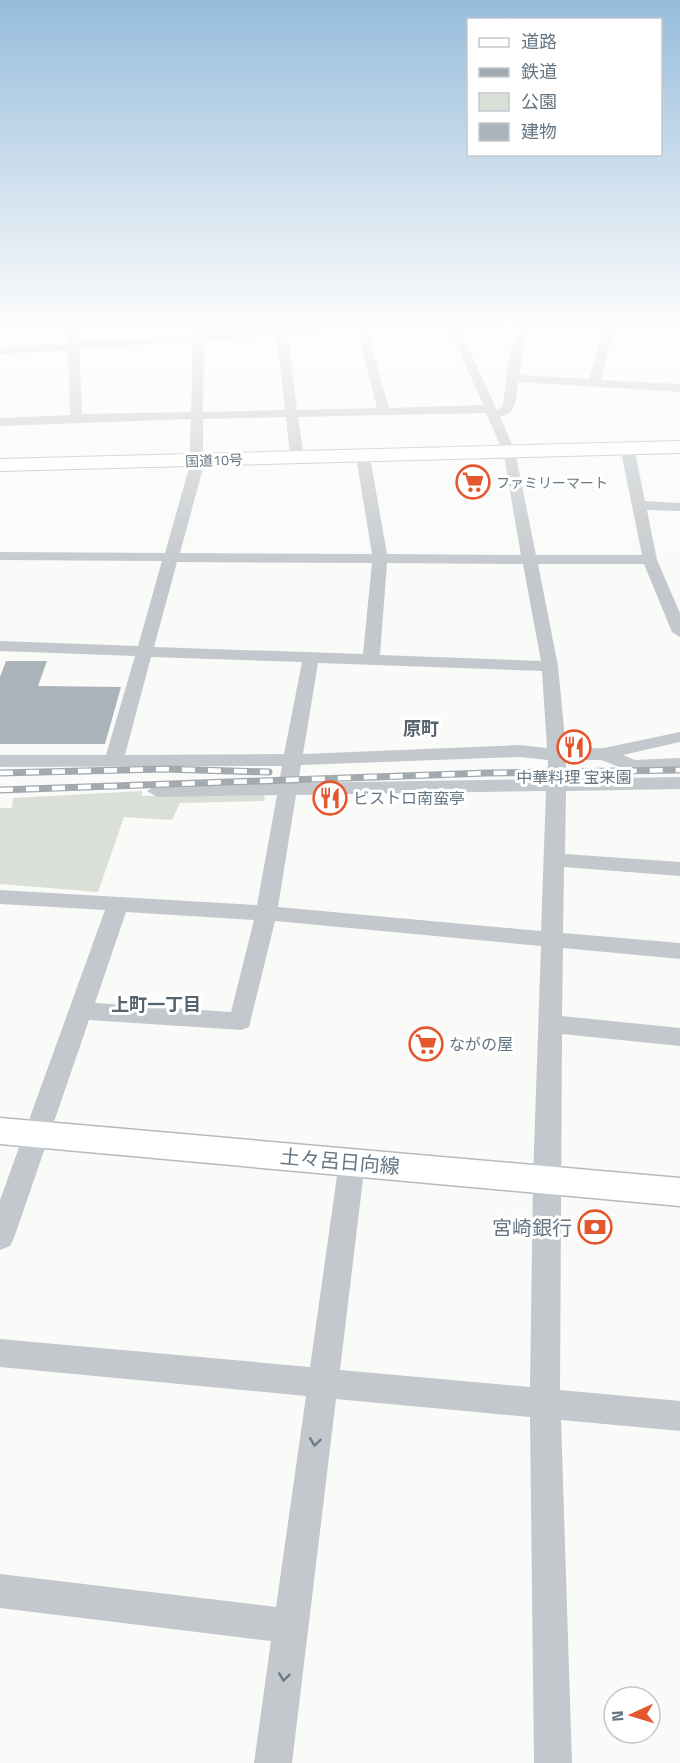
<svg xmlns="http://www.w3.org/2000/svg" width="680" height="1763" viewBox="0 0 680 1763" font-family="'Titillium Web','Noto Sans JP',sans-serif">
<style>
.green{fill:#dadfd7}
.building{fill:#aab3b9}
.lines{fill:none;stroke-linecap:round;stroke-linejoin:round}
.major-casing{stroke:#b5babe;stroke-width:3}
.highway-casing{stroke:#b4b9bd;stroke-width:2}
.minor{fill:#c3c8cc;fill-rule:evenodd}
.major{fill:#fff;fill-rule:evenodd}
.highway{fill:#fff;fill-rule:evenodd}
.rail-casing{stroke:#a2aab0;stroke-width:7}
.rail{stroke:#fff;stroke-width:4.5;stroke-dasharray:13;stroke-linecap:butt}
.oneway{stroke:#6a7a87}
.labels{text-anchor:middle;dominant-baseline:central;stroke-width:6;stroke-linejoin:round;paint-order:stroke}
.far-street-label{font-size:14px;fill:#657683;stroke:#fff}
.far-poi-label{font-size:14px;fill:#657683;stroke:#fff;text-anchor:start}
.poi-label{font-size:16px;fill:#657683;stroke:#fff;text-anchor:start}
.neighbourhood-label{font-size:18px;font-weight:bold;fill:#57646e;stroke:#fff}
.near-street-label{font-size:20px;fill:#657683;stroke:#fff}
.near-poi-label{font-size:20px;fill:#657683;stroke:#fff;text-anchor:end}
</style>
<rect width="100%" height="100%" fill="#fafaf8"/>
<path class="green" d="M142,791V796L264,795L265,801L180,803L172,820L124,817L98,892L0,884V808H12L13,798Z"/>
<path class="building" d="M6,661H47L38,686L121,687L105,744H0V677Z"/>
<g class="lines">
<g class="major-casing">
<path id="major" d="M0,1118L680,1178V1206L0,1144Z"/>
</g>
<g class="highway-casing">
<path id="highway" d="M680,441V453L0,471V459Z"/>
</g>
<path class="minor" d="M68,326H78L79,342L193,335L191,326H201L203,334L325,326H380L367,330L389,408L483,405L448,326H458L497,410L503,406L509,356L519,326H529L519,375L589,379L604,326H614L601,380L680,384V392L518,382C516,397 518,413 500,417L515,451L536,555H642L622,457L624,454H634L636,457L645,501L680,503V511L647,510L657,560L680,613V637L672,632L644,564H538L558,666L566,749L604,748L680,732V742L623,755L635,760L680,758V770L633,772L601,760H566V779L680,777V789L566,791L565,854L680,862V876L564,867L563,933L680,943V959L563,948L562,1016L680,1028V1046L562,1034L560,1390L680,1401V1431L561,1420L572,1763H534L530,1417L336,1399L292,1763H254L271,1641L0,1608V1574L276,1607L306,1396L0,1367V1339L310,1367L339,1162L343,1154L352,1151L361,1154L365,1162L340,1370L530,1387L533,1179L541,946L275,921L249,1027L241,1030L89,1020L14,1238L10,1246L0,1250V1200L105,910L0,904V890L257,905L277,795L157,797L147,791L157,785L279,783L282,766L0,767V755H106L135,656L0,651V641L138,646L162,561L0,560V552L165,553L189,468L191,419L0,426V418L70,415L68,350L0,354V348L68,343ZM357,330L377,408L297,410L288,335ZM277,336L285,410L203,412L204,341ZM193,341L191,412L82,414L79,349ZM486,413L503,451L521,555L387,554L371,463L364,459L357,463L372,554L180,553L203,468V419L286,417L290,457L297,461L304,457L298,417ZM177,562L372,563L363,654L154,647ZM387,563L523,564L541,661L380,655ZM151,657L302,662L284,754L125,755ZM318,663L542,671L547,748L520,745L303,754ZM520,757L548,760L547,779L298,783L301,765ZM546,791L541,931L278,907L296,795ZM126,912L254,920L231,1012L95,1003Z"/>
<use href="#major" class="major"/>
<use href="#highway" class="highway"/>
<g class="rail-casing">
<path id="rail" d="M0,773L164,769L269,772
M0,790L487,773L680,770"/>
</g>
<use href="#rail" class="rail"/>
</g>
<defs><path id="oneway-chevron" d="M-2-3.5L2.5 0L-2 3.5" fill="none" stroke-width="1.6" stroke-linecap="round" stroke-linejoin="round" transform="scale(1.5)"/></defs>
<g class="oneway">
<use href="#oneway-chevron" transform="translate(315 1442) rotate(98)"/>
<use href="#oneway-chevron" transform="translate(284 1677) rotate(97)"/>
</g>
<linearGradient id="sky" x2="0" y2="1"><stop stop-color="#96bcdc"/><stop offset="0.57" stop-color="#fdfdfc"/><stop offset="1" stop-color="#fdfdfc" stop-opacity="0"/></linearGradient>
<rect width="680" height="573" fill="url(#sky)"/>
<defs>
<g id="supermarket-ring" transform="scale(1.725)"><circle r="9.5" fill="#fff" stroke="#e4572e" stroke-width="1.5"/><path d="M-6-5.5h2.5l.6 2H6L4.5 2H-2.5L-4.4-4H-6ZM-1.5 3.2a1.3 1.3 0 1 0 .1 0ZM3 3.2a1.3 1.3 0 1 0 .1 0Z" fill="#e4572e"/></g>
<g id="restaurant-ring" transform="scale(1.725)"><circle r="9.5" fill="#fff" stroke="#e4572e" stroke-width="1.5"/><path d="M-5-6h1v4h1v-4h1v4h1v-4h1v5L-1.5 .5V6h-2V.5L-5-1ZM5-6V6H3V1.5H1.5Q1.5-4 5-6Z" fill="#e4572e"/></g>
<g id="bank-ring" transform="scale(1.725)"><circle r="9.5" fill="#fff" stroke="#e4572e" stroke-width="1.5"/><path d="M-6-4H6V4H-6ZM0-2.3a2.3 2.3 0 1 0 0 4.6a2.3 2.3 0 1 0 0-4.6Z" fill="#e4572e"/></g>
</defs>
<g fill-rule="evenodd">
<use href="#supermarket-ring" x="473" y="482"/>
<use href="#restaurant-ring" x="574" y="747"/>
<use href="#restaurant-ring" x="330" y="798"/>
<use href="#supermarket-ring" x="426" y="1044"/>
<use href="#bank-ring" x="595" y="1227"/>
</g>
<g class="labels">
<g class="far-street-label">
<text transform="translate(214 460) rotate(-2)">国道10号</text>
</g>
<g class="far-poi-label">
<text x="496" y="482">ファミリーマート</text>
</g>
<g class="poi-label">
<text x="574" y="777" text-anchor="middle">中華料理 宝来園</text>
<text x="353" y="798">ビストロ南蛮亭</text>
<text x="449" y="1044">ながの屋</text>
</g>
<g class="neighbourhood-label">
<text x="421" y="728">原町</text>
<text x="156" y="1004">上町一丁目</text>
</g>
<g class="near-street-label">
<text transform="translate(340 1161) rotate(5)">土々呂日向線</text>
</g>
<g class="near-poi-label">
<text x="572" y="1227">宮崎銀行</text>
</g>
</g>
<rect x="467" y="18" width="195" height="138" fill="#ffffff" stroke="#c1c8cd" stroke-width="1.5"/>
<rect x="479" y="38" width="30" height="9" fill="#ffffff" stroke="#c1c8cd" stroke-width="1.5"/>
<text x="521" y="48" font-size="18" fill="#657683">道路</text>
<rect x="479" y="68" width="30" height="9" fill="#a2aab0" stroke="#c1c8cd" stroke-width="1.5"/>
<text x="521" y="78" font-size="18" fill="#657683">鉄道</text>
<rect x="479" y="93" width="30" height="18" fill="#dadfd7" stroke="#c1c8cd" stroke-width="1.5"/>
<text x="521" y="108" font-size="18" fill="#657683">公園</text>
<rect x="479" y="123" width="30" height="18" fill="#aab3b9" stroke="#c1c8cd" stroke-width="1.5"/>
<text x="521" y="138" font-size="18" fill="#657683">建物</text>
<g transform="translate(632 1715) rotate(266)"><circle r="28" fill="#ffffff" stroke="#c1c8cd" stroke-width="1.5"/>
<path d="M0-4.5L10 22L0 15L-10 22Z" fill="#e4572e"/>
<text y="-9" font-size="16" font-weight="bold" text-anchor="middle" fill="#657683">N</text>
</g>
</svg>
